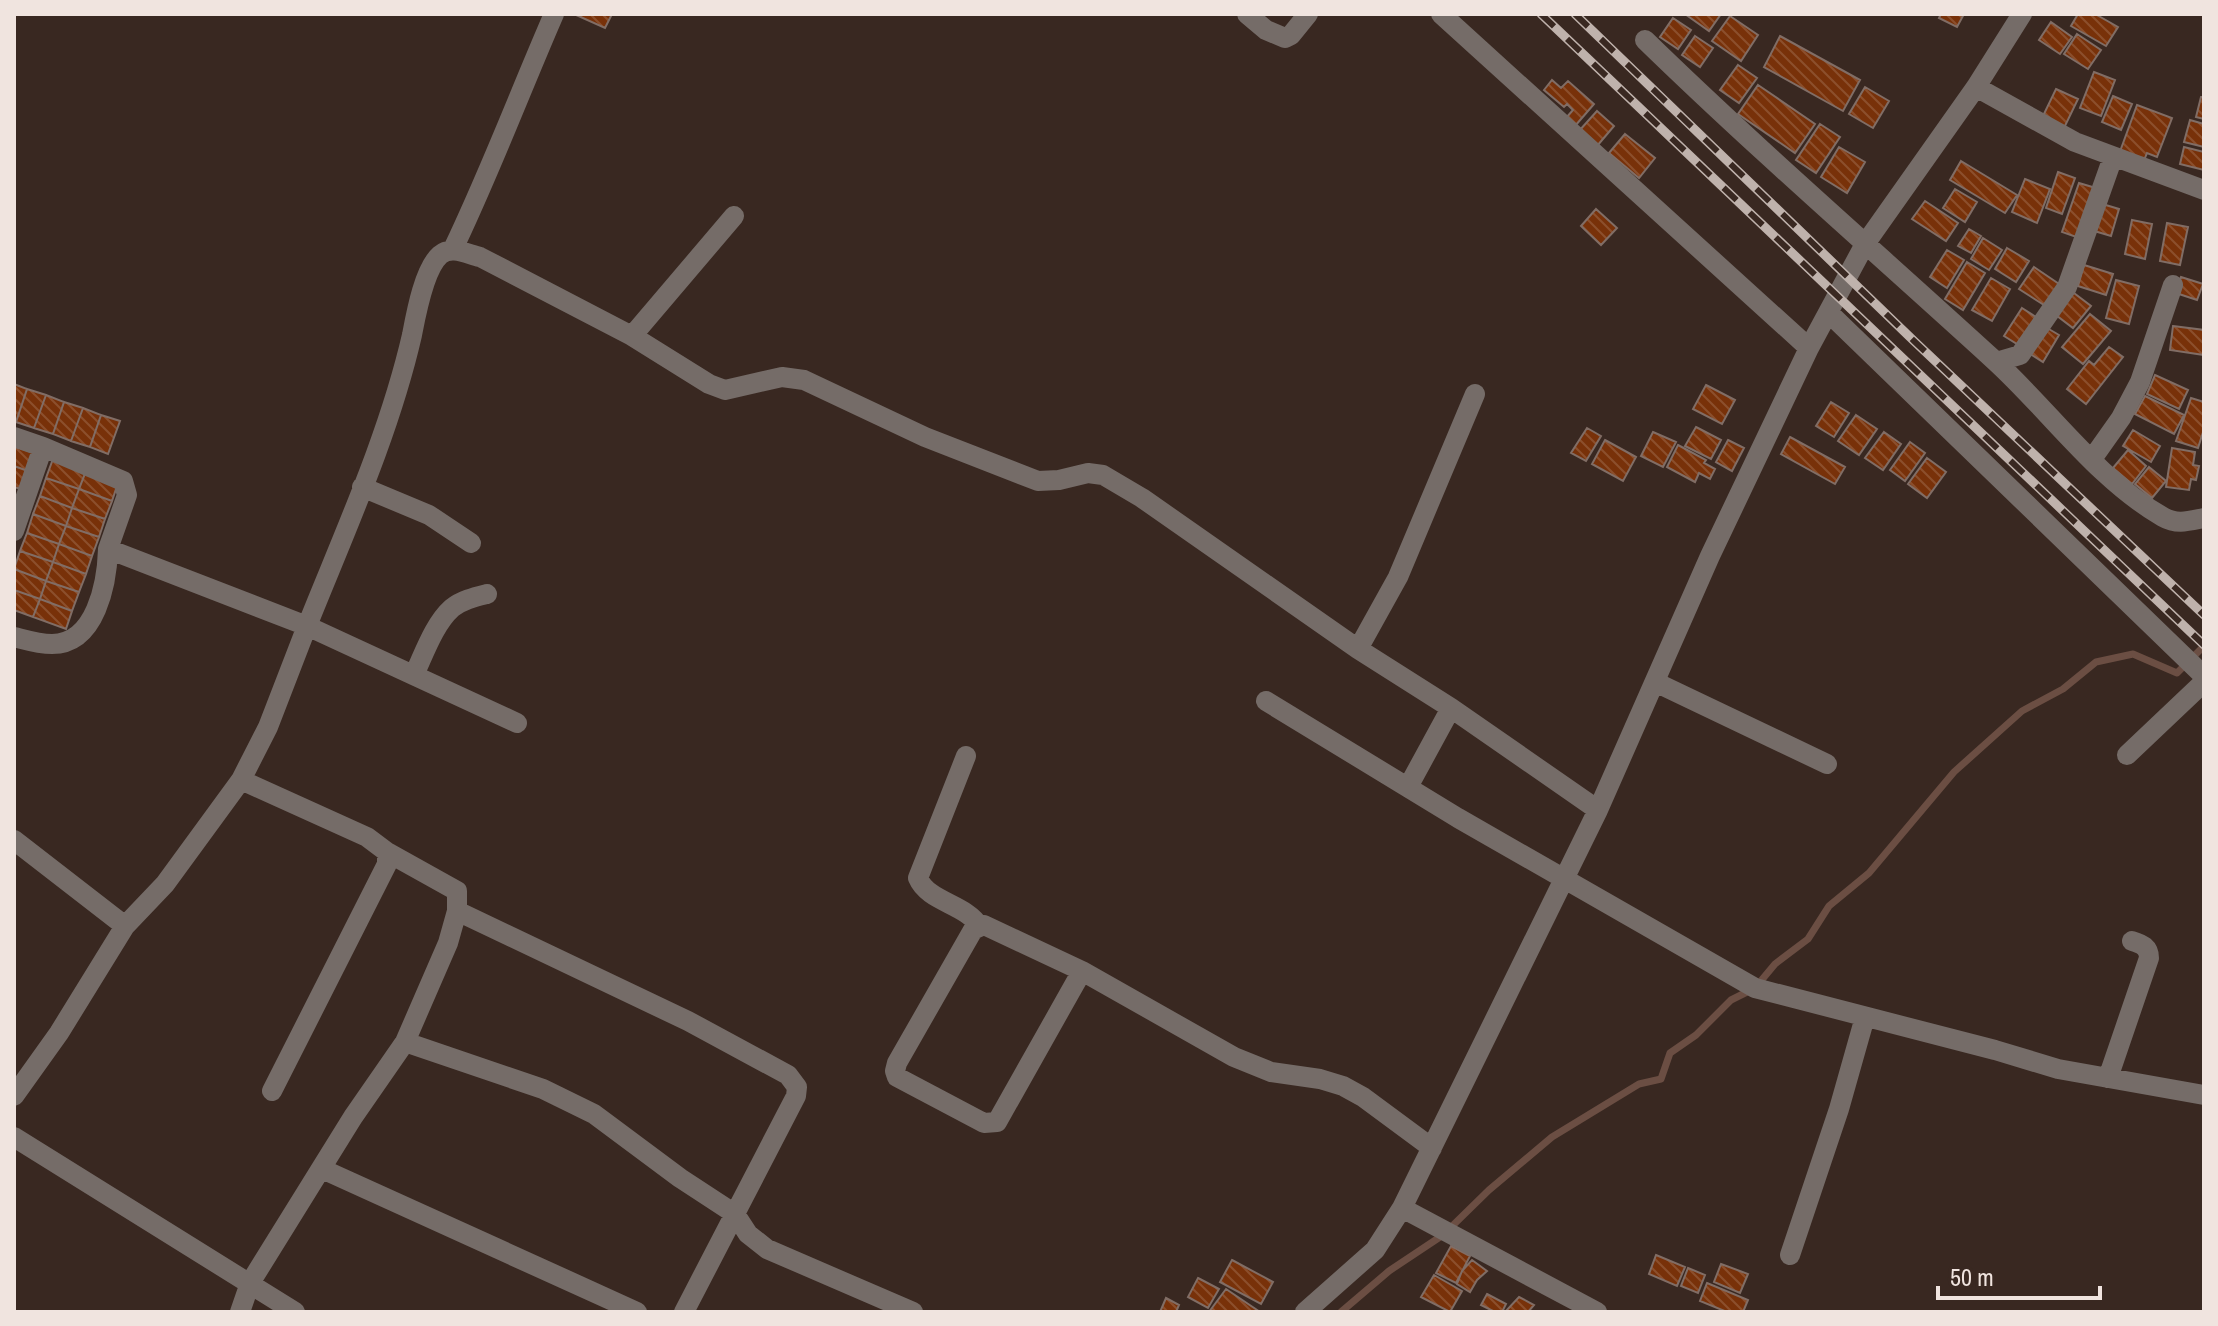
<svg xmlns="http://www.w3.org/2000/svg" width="2218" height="1326" viewBox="0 0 2218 1326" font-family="'Archivo Narrow',sans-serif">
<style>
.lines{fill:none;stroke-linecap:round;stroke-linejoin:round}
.stream{stroke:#6b4e43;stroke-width:7}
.building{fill:url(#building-back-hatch);stroke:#816d65;stroke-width:2}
.minor{stroke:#756c68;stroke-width:20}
.rail-casing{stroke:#bfb2ac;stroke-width:9}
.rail{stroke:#392821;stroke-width:6;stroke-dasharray:18;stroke-linecap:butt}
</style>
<defs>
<pattern id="building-back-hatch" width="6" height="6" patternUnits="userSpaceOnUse" patternTransform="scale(2)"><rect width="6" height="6" fill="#783109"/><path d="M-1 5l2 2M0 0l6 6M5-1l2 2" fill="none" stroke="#8c4f2c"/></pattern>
</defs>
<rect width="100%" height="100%" fill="#392821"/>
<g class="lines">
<path class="stream" d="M1341,1312L1389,1271L1443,1235L1489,1190L1552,1137L1639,1084L1661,1079L1670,1053L1696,1035L1731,1000L1755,988L1775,964L1808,939L1829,906L1869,873L1954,772L2022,711L2063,689L2096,662L2133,654L2177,673L2204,646"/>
</g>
<path class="building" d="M574,14H612L605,28Z
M1685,14H1721L1709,31Z
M1941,14H1964L1957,27L1939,18Z
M2078,14H2095L2118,27L2106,46L2071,26Z
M1730,16L1758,35L1741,61L1712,41Z
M1673,18L1691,30L1678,49L1660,37Z
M2051,22L2072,37L2060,54L2039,40Z
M2077,34L2101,50L2088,69L2064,54Z
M1695,36L1713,48L1700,67L1682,55Z
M1780,36L1860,80L1843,111L1764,67Z
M1738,65L1757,78L1739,103L1720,90Z
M2094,72L2115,80L2101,116L2080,108Z
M1552,80L1561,88L1568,81L1594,104L1575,126L1566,118L1573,110L1567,104L1564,107L1544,90Z
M1758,85L1815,124L1795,153L1738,114Z
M1865,87L1889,101L1873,128L1849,114Z
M2056,89L2078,99L2064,128L2042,118Z
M2113,96L2132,104L2121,130L2102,122Z
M2201,97H2204V119L2196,117Z
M2137,105L2172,118L2157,157L2147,153L2145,158L2118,157Z
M1597,111L1614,126L1597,146L1579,131Z
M2190,120L2204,124V147L2184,142Z
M1820,124L1840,137L1816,173L1796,160Z
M1625,134L1655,158L1639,178L1609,153Z
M1839,147L1865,162L1847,193L1821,177Z
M2184,147L2204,152V170L2180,164Z
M1961,161L2017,195L2005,213L1950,180Z
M2058,172L2075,178L2062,214L2046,208Z
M2025,179L2050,189L2037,223L2012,212Z
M2079,183L2099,189L2082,239L2062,232Z
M1955,189L1977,202L1965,222L1943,208Z
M1925,201L1958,223L1946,241L1912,219Z
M2099,203L2119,209L2111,236L2091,230Z
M1596,209L1617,228L1601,245L1581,226Z
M2132,220L2152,224L2145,259L2125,254Z
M2167,223L2188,227L2180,265L2160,261Z
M1969,229L1981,236L1971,253L1958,246Z
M1983,238L2002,250L1989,270L1971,259Z
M2007,248L2029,261L2016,282L1995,269Z
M1947,250L1964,260L1947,288L1930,277Z
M1967,262L1985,273L1963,310L1945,299Z
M2084,265L2113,274L2106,295L2078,286Z
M2034,267L2062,286L2047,307L2019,289Z
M2181,277L2203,284L2197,300L2176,293Z
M1991,278L2010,289L1992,321L1972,310Z
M2116,280L2139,286L2129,324L2106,318Z
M2070,290L2091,306L2073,328L2052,312Z
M2022,308L2039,319L2022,347L2004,336Z
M2090,314L2111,331L2083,364L2062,347Z
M2042,325L2059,335L2043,362L2027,352Z
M2173,326L2204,330V355L2170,350Z
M2109,347L2123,357L2086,404L2067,389L2089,361L2094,365Z
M2155,375L2188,390L2179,409L2147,394Z
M14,384L27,389L16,422L14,421Z
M1706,385L1735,400L1722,424L1693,409Z
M27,389L46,395L34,428L16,422Z
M46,395L64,402L53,434L34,428Z
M2145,396L2184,415L2174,434L2135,414Z
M2191,398L2204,402V429L2198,448L2176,441Z
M64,402L83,408L71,441L53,434Z
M1831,402L1849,413L1834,437L1816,426Z
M83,408L101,415L90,447L71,441Z
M101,415L120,421L108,454L90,447Z
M1856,415L1877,429L1859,455L1838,441Z
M1696,427L1721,440L1711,459L1685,446Z
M1587,428L1601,436L1586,461L1571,453Z
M2133,430L2160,446L2151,462L2123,446Z
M1653,432L1676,442L1663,467L1641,456Z
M1884,432L1901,444L1883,470L1865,458Z
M1790,437L1845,467L1835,484L1781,454Z
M1605,440L1636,457L1623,481L1592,464Z
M1728,440L1744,448L1732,471L1716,462Z
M1910,442L1925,453L1905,481L1890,470Z
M1678,445L1706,460L1704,463L1715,469L1710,479L1699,473L1695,482L1667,467Z
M14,446L34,453L28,471L14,466Z
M2172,448L2195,452L2193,465L2199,466L2196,480L2191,479L2189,490L2166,487Z
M2128,450L2146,466L2132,484L2113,468Z
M1927,458L1946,472L1927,498L1908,484Z
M53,459L86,471L79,489L46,478Z
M14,466L28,471L21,489L14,487Z
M2149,467L2166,481L2152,498L2135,484Z
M86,471L118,483L112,501L79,489Z
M46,478L79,489L72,508L40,496Z
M79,489L112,501L105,519L72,508Z
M40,496L72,508L66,526L33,514Z
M72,508L105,519L99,537L66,526Z
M33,514L66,526L59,544L27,533Z
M66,526L99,537L92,556L59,544Z
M27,533L59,544L53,562L20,551Z
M59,544L92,556L86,574L53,562Z
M20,551L53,562L46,581L14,569Z
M53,562L86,574L79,592L46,581Z
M14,569L46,581L40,599L14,590Z
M46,581L79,592L72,611L40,599Z
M14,590L40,599L33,617L14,610Z
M40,599L72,611L66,629L33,617Z
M1451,1246L1470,1256L1456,1283L1436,1273Z
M1656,1255L1685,1267L1677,1286L1649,1274Z
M1232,1260L1273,1282L1261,1304L1220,1282Z
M1472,1260L1487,1271L1477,1280L1470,1292L1457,1284L1462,1271Z
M1721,1264L1748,1274L1740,1293L1714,1282Z
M1688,1268L1705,1275L1698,1293L1681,1286Z
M1434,1275L1462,1291L1450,1312L1421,1297Z
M1198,1278L1219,1289L1208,1308L1188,1297Z
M1707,1283L1748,1300L1743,1312H1727L1700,1301Z
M1226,1289L1260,1312H1209Z
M1487,1294L1506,1304L1502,1312H1495L1481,1305Z
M1519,1297L1534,1305L1528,1312H1505Z
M1166,1298L1179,1305L1176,1312H1160Z"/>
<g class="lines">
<path class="minor" d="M1247,14L1266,30L1285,38L1291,35L1308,14
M1441,14L1809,348
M1645,40C1758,150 1877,253 1994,360C2050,411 2097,479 2163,517C2177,525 2189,521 2204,518
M1976,87L2075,142L2204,190
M453,249C490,172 520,92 554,14
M1829,313L2204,676
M632,336L734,216
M1996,362L2020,355L2067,287L2113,157
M14,437L43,447L123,481L127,495L108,549
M2092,459L2121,418L2140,382L2173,285
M362,487L429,515L471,543
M14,531L43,447
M14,637C26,640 39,644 52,644C96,644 107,583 108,549L307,626C345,531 389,435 412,335C416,314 424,269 440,255C451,245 467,254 480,257L632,336L709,384L725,390L782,377L804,380L925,437L1038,481L1059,480L1088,473L1103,475L1142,498L1358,649L1451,708L1598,810
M1358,649L1398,577L1475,394
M414,675C424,654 434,624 452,608C462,600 475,597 487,594
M1655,682L1827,764
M1266,701L1458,818L1755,988L1995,1050L2058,1069L2204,1095
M2127,755L2204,682
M966,756L918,878C928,902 966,904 979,926
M241,780L367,837L387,852V864L272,1091
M1408,787L1451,708
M14,840L125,926
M387,852L457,891V911
M1082,971L997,1122L984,1123L897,1077L895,1071L897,1063L973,930L984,925L1082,971L1234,1057L1271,1072L1320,1079L1343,1086L1363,1097L1432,1148
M405,1042L543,1089L594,1114L680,1178L735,1214L748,1234L767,1249L913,1312
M2108,1078L2149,958C2149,947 2142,944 2132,941
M14,1096L59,1033L125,926L165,884L241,780L268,727L307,626L517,723
M14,1137L295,1312
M322,1169L637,1312
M1402,1208L1597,1312
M1790,1255L1839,1109L1865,1017
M240,1312L250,1283L353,1117L405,1042L448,943L457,911L688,1021L788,1075L797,1087L796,1096L684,1312
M1305,1312L1375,1250L1402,1208L1598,810L1710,556L1809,348L1865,244L1976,87L2022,14"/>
<g class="rail-casing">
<path id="rail" d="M1541,14L2204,645
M1575,14L1914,341L2204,615"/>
</g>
<use href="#rail" class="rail"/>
</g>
<rect width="2218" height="1326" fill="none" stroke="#f0e4df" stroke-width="32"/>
<path d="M1938 1286v12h162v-12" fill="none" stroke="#f0e4df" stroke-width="4"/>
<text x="1950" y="1286" font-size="24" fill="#f0e4df" stroke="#392821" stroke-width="6" paint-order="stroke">50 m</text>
</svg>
